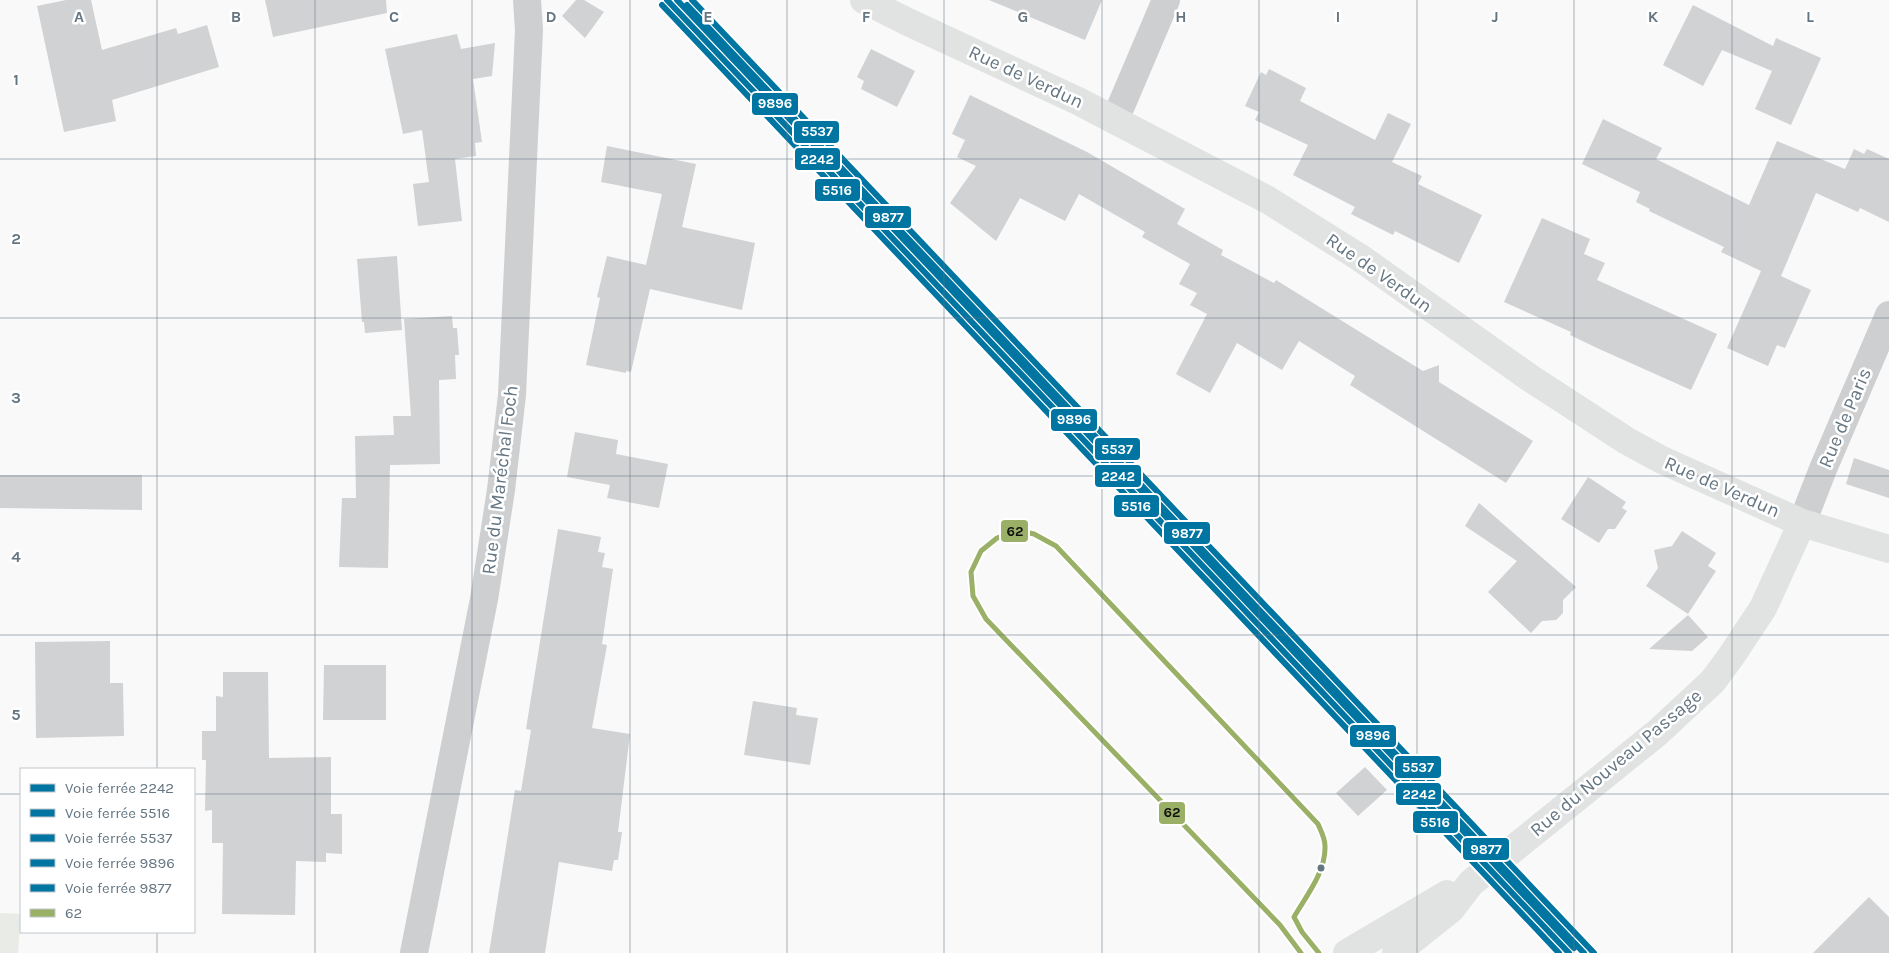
<svg xmlns="http://www.w3.org/2000/svg" width="1889" height="953" viewBox="0 0 1889 953" font-family="Karla,sans-serif">
<style>
.green{fill:#e8ebe6}
.building{fill:#d0d2d3}
.lines{fill:none;stroke-linecap:round;stroke-linejoin:round}
.minor{stroke:#cecfd0;stroke-width:28}
.major{stroke:#e1e2e2;stroke-width:28}
.bus-1-casing{stroke:#fff;stroke-width:9}
.bus-1{stroke:#9ab066;stroke-width:5}
.rail-1-casing{stroke:#fff;stroke-width:10}
.rail-2-casing{stroke:#fff;stroke-width:10}
.rail-3-casing{stroke:#fff;stroke-width:10}
.rail-4-casing{stroke:#fff;stroke-width:10}
.rail-5-casing{stroke:#fff;stroke-width:10}
.rail-1{stroke:#0075a1;stroke-width:6}
.rail-2{stroke:#0075a1;stroke-width:6}
.rail-3{stroke:#0075a1;stroke-width:6}
.rail-4{stroke:#0075a1;stroke-width:6}
.rail-5{stroke:#0075a1;stroke-width:6}
.grid{fill:none;stroke:#657683;stroke-width:1;stroke-opacity:0.55}
.bus-dot{fill:#657683;stroke:#fff;stroke-width:2}
.labels{text-anchor:middle;dominant-baseline:central;stroke-width:5;stroke-linejoin:round;paint-order:stroke}
.street-label{font-size:19px;fill:#657683;stroke:#fff}
.grid-label{font-size:16px;text-anchor:middle;font-weight:bold;fill:#657683;stroke:#fff;stroke-width:5;stroke-linejoin:round;paint-order:stroke}
.line-badge{stroke:#fff;stroke-width:2}
.badge-label{font-size:14px;text-anchor:middle;font-weight:bold;fill:#fff}
.pale-badge-label{font-size:14px;text-anchor:middle;font-weight:bold;fill:#111}
</style>
<rect width="100%" height="100%" fill="#f9f9f9"/>
<path class="green" d="M0,913L21,914L18,953H0Z"/>
<path class="building" d="M66,0H91L102,50L176,28L178,34L207,25L219,67L112,100L116,121L64,132L37,6Z
M265,0H386L387,13L273,37Z
M576,0H584L604,12L585,38L562,16Z
M989,0H1102L1085,40Z
M1693,5L1773,46L1776,38L1821,58L1791,125L1755,109L1772,71L1722,50L1703,86L1663,65Z
M457,34L461,49L495,43L492,76L473,79L482,142L475,143L476,156L455,159L462,221L418,226L413,184L429,182L422,130L403,134L385,49Z
M871,49L915,71L897,107L861,89L864,81L857,77Z
M1269,69L1306,88L1300,101L1375,140L1388,113L1411,124L1392,162L1422,176L1418,184L1482,215L1459,263L1395,231L1393,235L1351,214L1355,207L1293,175L1308,145L1255,120L1259,112L1245,106L1261,72L1266,75Z
M970,95L1087,152L1185,209L1177,224L1223,250L1221,255L1274,283L1276,280L1423,371L1439,365V382L1533,441L1506,483L1350,385L1355,376L1299,341L1282,370L1237,343L1210,393L1176,374L1207,314L1190,305L1197,293L1179,284L1190,264L1142,237L1145,232L1079,194L1065,221L1020,198L996,241L950,203L976,166L957,157L965,140L952,134Z
M1603,119L1662,148L1656,159L1749,205L1777,141L1845,169L1854,149L1864,154L1867,149L1889,159V222L1860,208L1858,212L1816,193L1781,276L1811,290L1785,348L1777,345L1768,366L1727,348L1761,271L1721,252L1724,247L1649,211L1650,209L1636,202L1640,192L1582,164Z
M607,146L696,164L682,227L755,243L742,310L650,289L631,372L626,371V373L586,365L600,298L597,297L607,256L646,265L662,194L601,182Z
M1542,218L1590,239L1584,254L1605,263L1597,280L1717,334L1691,390L1597,348L1570,335L1571,332L1504,302Z
M397,256L402,330L365,333L364,322H362L357,259Z
M452,316L453,328H457L459,355H455L456,379L439,380L440,464L390,465L388,568L339,567L342,498H356L355,436L394,435L393,416H411L404,319Z
M575,432L618,440L616,454L668,464L659,508L607,498L610,485L567,477Z
M1854,458L1889,470V498L1846,484Z
M0,475H142V510L0,508Z
M1588,477L1626,502L1622,508L1627,511L1615,529H1608L1599,543L1561,519Z
M1479,503L1576,587L1563,600V613L1556,620L1542,621L1531,633L1488,592L1517,561L1465,526Z
M558,529L601,537L598,552L605,553L602,567L613,569L602,644L607,645L592,728L630,734L618,832H622L618,860H614L612,871L559,862L545,953H489L515,790L521,791L531,730L526,729Z
M1682,531L1716,553L1708,566L1716,571L1688,614L1646,586L1658,568L1654,550L1672,546Z
M1688,615L1708,637L1692,651L1649,649Z
M110,641V683H123L124,736L36,738L35,642Z
M324,665H386V720H323Z
M223,672H268L269,758L331,757V814H342V854L326,853V862L296,861L295,915L222,914L223,843H212V810L205,811L206,760H202V731H216V696L223,697Z
M753,701L797,708L796,715L818,718L810,765L744,755Z
M1365,767L1387,790L1358,816L1336,793Z
M1869,897L1889,917V953H1813Z"/>
<g class="lines">
<path class="minor" d="M1115,120L1166,0
M1802,523L1823,469L1889,315
M414,953L484,599L501,490L512,395L529,30L527,0"/>
<path class="major" d="M864,0L908,22L1078,101L1268,200L1359,257L1530,378L1627,441L1662,460L1802,523L1889,549
M1347,953L1447,894
M1396,953L1451,909L1471,883L1657,733L1713,681L1732,655L1763,608L1802,523"/>
<g class="bus-1-casing">
<path id="bus-1" d="M1301,953L1280,925L986,619L973,596L971,572L981,551L997,538L1017,530L1034,534L1056,546L1318,824C1321,831 1325,838 1325,846C1326,872 1306,896 1294,917L1302,932L1319,953"/>
</g>
<use href="#bus-1" class="bus-1"/>
<g class="rail-1-casing">
<path id="rail-1" d="M667,0L1569,953"/>
</g>
<g class="rail-2-casing">
<path id="rail-2" d="M662,5L1559,953"/>
</g>
<g class="rail-3-casing">
<path id="rail-3" d="M692,0L1594,953"/>
</g>
<g class="rail-4-casing">
<path id="rail-4" d="M677,0L1574,948"/>
</g>
<g class="rail-5-casing">
<path id="rail-5" d="M687,5L1584,953"/>
</g>
<use href="#rail-1" class="rail-1"/>
<use href="#rail-2" class="rail-2"/>
<use href="#rail-3" class="rail-3"/>
<use href="#rail-4" class="rail-4"/>
<use href="#rail-5" class="rail-5"/>
</g>
<path class="grid" d="M157,0V769M315,0V953M472,0V953M630,0V953M787,0V953M944,0V953M1102,0V953M1259,0V953M1417,0V953M1574,0V953M1732,0V953M0,159H1889M0,318H1889M0,476H1889M0,635H1889M0,794H21M194,794H1889M157,932V953"/>
<circle class="bus-dot" cx="1321" cy="868" r="4.5"/>
<g class="labels">
<g class="street-label">
<text transform="translate(1026 77) rotate(25)">Rue de Verdun</text>
<text transform="translate(1379 273) rotate(35)">Rue de Verdun</text>
<text transform="translate(1845 418) rotate(-67)">Rue de Paris</text>
<text transform="translate(500 480) rotate(-83)">Rue du Maréchal Foch</text>
<text transform="translate(1722 487) rotate(24)">Rue de Verdun</text>
<text transform="translate(1616 763) rotate(-40)">Rue du Nouveau Passage</text>
</g>
</g>
<g class="grid-label">
<text x="79" y="22">A</text>
<text x="236" y="22">B</text>
<text x="394" y="22">C</text>
<text x="551" y="22">D</text>
<text x="708" y="22">E</text>
<text x="866" y="22">F</text>
<text x="1023" y="22">G</text>
<text x="1181" y="22">H</text>
<text x="1338" y="22">I</text>
<text x="1495" y="22">J</text>
<text x="1653" y="22">K</text>
<text x="1810" y="22">L</text>
<text x="16" y="85">1</text>
<text x="16" y="244">2</text>
<text x="16" y="403">3</text>
<text x="16" y="562">4</text>
<text x="16" y="720">5</text>
</g>
<g class="line-badge">
<rect x="751" y="92" width="48" height="24" rx="5" fill="#0075a1"/>
<rect x="793" y="120" width="47" height="24" rx="5" fill="#0075a1"/>
<rect x="794" y="147" width="47" height="24" rx="5" fill="#0075a1"/>
<rect x="814" y="178" width="47" height="24" rx="5" fill="#0075a1"/>
<rect x="864" y="205" width="48" height="24" rx="5" fill="#0075a1"/>
<rect x="1050" y="408" width="48" height="24" rx="5" fill="#0075a1"/>
<rect x="1094" y="437" width="47" height="24" rx="5" fill="#0075a1"/>
<rect x="1094" y="464" width="48" height="24" rx="5" fill="#0075a1"/>
<rect x="1113" y="494" width="47" height="24" rx="5" fill="#0075a1"/>
<rect x="1000" y="519" width="29" height="24" rx="5" fill="#9ab066"/>
<rect x="1163" y="521" width="48" height="24" rx="5" fill="#0075a1"/>
<rect x="1349" y="724" width="48" height="24" rx="5" fill="#0075a1"/>
<rect x="1394" y="755" width="48" height="24" rx="5" fill="#0075a1"/>
<rect x="1395" y="782" width="47" height="24" rx="5" fill="#0075a1"/>
<rect x="1158" y="801" width="28" height="24" rx="5" fill="#9ab066"/>
<rect x="1412" y="810" width="47" height="24" rx="5" fill="#0075a1"/>
<rect x="1462" y="837" width="48" height="24" rx="5" fill="#0075a1"/>
</g>
<g class="badge-label">
<text x="775" y="108">9896</text>
<text x="817" y="136">5537</text>
<text x="817" y="164">2242</text>
<text x="837" y="195">5516</text>
<text x="888" y="222">9877</text>
<text x="1074" y="424">9896</text>
<text x="1117" y="454">5537</text>
<text x="1118" y="481">2242</text>
<text x="1136" y="511">5516</text>
<text x="1187" y="538">9877</text>
<text x="1373" y="740">9896</text>
<text x="1418" y="772">5537</text>
<text x="1419" y="799">2242</text>
<text x="1435" y="827">5516</text>
<text x="1486" y="854">9877</text>
</g>
<g class="pale-badge-label">
<text x="1015" y="536">62</text>
<text x="1172" y="817">62</text>
</g>
<rect x="20" y="768" width="175" height="165" fill="#ffffff" stroke="#c1c8cd"/>
<rect x="30" y="784" width="25" height="8" fill="#0075a1" stroke="#c1c8cd"/>
<text x="65" y="793" font-size="15" fill="#657683">Voie ferrée 2242</text>
<rect x="30" y="809" width="25" height="8" fill="#0075a1" stroke="#c1c8cd"/>
<text x="65" y="818" font-size="15" fill="#657683">Voie ferrée 5516</text>
<rect x="30" y="834" width="25" height="8" fill="#0075a1" stroke="#c1c8cd"/>
<text x="65" y="843" font-size="15" fill="#657683">Voie ferrée 5537</text>
<rect x="30" y="859" width="25" height="8" fill="#0075a1" stroke="#c1c8cd"/>
<text x="65" y="868" font-size="15" fill="#657683">Voie ferrée 9896</text>
<rect x="30" y="884" width="25" height="8" fill="#0075a1" stroke="#c1c8cd"/>
<text x="65" y="893" font-size="15" fill="#657683">Voie ferrée 9877</text>
<rect x="30" y="909" width="25" height="8" fill="#9ab066" stroke="#c1c8cd"/>
<text x="65" y="918" font-size="15" fill="#657683">62</text>
</svg>
